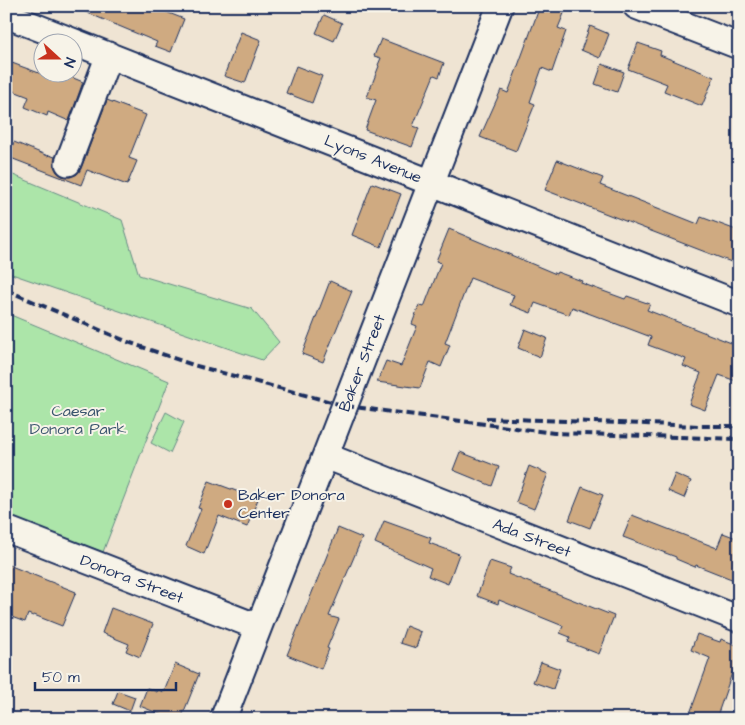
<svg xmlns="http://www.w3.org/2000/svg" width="745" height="725" viewBox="0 0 745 725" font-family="'Architects Daughter',sans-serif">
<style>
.green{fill:#ace5a9;stroke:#648a84}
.building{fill:#cfaa81;stroke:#1b2f5e}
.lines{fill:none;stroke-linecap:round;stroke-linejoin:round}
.minor-casing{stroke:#1b2f5e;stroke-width:29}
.path{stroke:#1b2f5e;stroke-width:3;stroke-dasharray:5 4;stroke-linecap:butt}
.minor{stroke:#f7f3e8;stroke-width:25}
.rail{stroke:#1b2f5e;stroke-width:4;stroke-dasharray:8 4;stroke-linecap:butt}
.poi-dot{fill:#c8321e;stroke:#f7f3e8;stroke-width:2}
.labels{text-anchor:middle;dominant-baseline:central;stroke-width:4;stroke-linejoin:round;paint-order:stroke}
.street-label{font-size:16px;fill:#1b2f5e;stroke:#f7f3e8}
.park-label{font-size:16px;fill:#38536d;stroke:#f7f3e8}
.poi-label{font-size:16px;fill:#1b2f5e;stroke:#f7f3e8;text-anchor:start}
</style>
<rect width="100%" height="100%" fill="#efe4d3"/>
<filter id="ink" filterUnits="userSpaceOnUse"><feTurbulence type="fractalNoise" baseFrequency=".02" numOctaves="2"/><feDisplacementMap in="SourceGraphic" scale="10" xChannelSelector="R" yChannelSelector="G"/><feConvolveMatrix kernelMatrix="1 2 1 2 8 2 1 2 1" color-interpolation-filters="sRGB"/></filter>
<g filter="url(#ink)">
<path class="green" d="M6,172L122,220L139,275L252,309L279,342L262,360L6,272Z
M6,313L169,381L103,552L6,515Z
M166,412L184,422L170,453L151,443Z"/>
<path class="building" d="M71,6H151L184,19L171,52L155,46L157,42Z
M540,6H567L558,28L566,31L552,72L542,68L530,102L535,104L516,151L480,137L501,90L508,93Z
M324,15L342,23L334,41L316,33Z
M590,26L609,34L600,58L581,50Z
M241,32L261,40L245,83L224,76Z
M381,39L444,63L439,77L434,75L413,126L419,128L412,147L365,130L376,100L367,97L379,66L378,65L381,58L374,56Z
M638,43L661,51L660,55L714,77L702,106L664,91L667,84L628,69Z
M12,63L39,73L59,72L83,82L69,121L48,112L47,116L25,107L29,97L6,88V78Z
M602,64L624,72L617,92L595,84Z
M296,66L322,76L312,103L286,93Z
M107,100L146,115L129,158L137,161L127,185L87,170L81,185L8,157L14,142L48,156L49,155L55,157L54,166L57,172L62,176L70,177L77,174L81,168Z
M557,160L603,178L600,185L698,224L701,217L739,231V265L545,190Z
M372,183L401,194L381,247L352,235Z
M449,229L556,274L557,272L582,281L581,283L625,299L627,296L650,304L647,310L739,346V382L719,375L705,410L689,404L701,373L683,366L686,359L648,345L651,337L572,307L569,315L535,303L531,313L510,305L514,295L470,278L445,343L450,345L441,367L430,362L420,388L377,382L386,361L401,366L417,326L412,324L419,305L424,307L441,263L436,261Z
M330,281L352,291L323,362L302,354Z
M525,329L547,338L540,357L518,348Z
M460,452L499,467L492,486L453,470Z
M529,466L548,474L534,509L516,502Z
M675,474L691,481L684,498L668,491Z
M209,481L258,499L247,527L219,516L204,554L186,546L201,509L198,508Z
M582,487L603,495L590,528L569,520Z
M632,515L717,548L723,533L739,539V582L696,565L695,567L676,559V557L623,537Z
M384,521L431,538L429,543L459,554L448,584L428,576L431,568L375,543Z
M338,528L362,538L329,616L339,619L327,648L329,649L321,669L287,655Z
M490,561L511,568L508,574L614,616L599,654L568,642L570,637L560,633L563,626L499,600L498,604L477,596Z
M6,564L76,592L62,626L34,615L33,616L28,614L25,622L6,615Z
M111,608L153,624L140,657L126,651L129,644L102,633Z
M406,626L421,632L416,648L400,643Z
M697,634L720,642L721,639L739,646V672L733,670L716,719H688L710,658L691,650Z
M541,662L560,669L553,689L533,682Z
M175,664L199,674L181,719H172L140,706L147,688L157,692L158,690L164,692Z
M118,691L135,697L130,711L113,704Z"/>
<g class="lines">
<g class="minor-casing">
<path id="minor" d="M636,6L739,46
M6,15L739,304
M68,163L109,55
M326,456L739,619
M6,529L258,627
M223,719L500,6"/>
</g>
<path class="path" d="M737,719L739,714"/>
<use href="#minor" class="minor"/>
<path class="rail" d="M6,290L128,342L193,365L346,406L554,433L739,439
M486,418L700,426H739"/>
</g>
</g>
<circle class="poi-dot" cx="228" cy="504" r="5"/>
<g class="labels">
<g class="street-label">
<text transform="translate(373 159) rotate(22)">Lyons Avenue</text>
<text transform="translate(362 363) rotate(-69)">Baker Street</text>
<text transform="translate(532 538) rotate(21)">Ada Street</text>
<text transform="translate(132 579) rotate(21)">Donora Street</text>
</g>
<g class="park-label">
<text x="78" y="411">Caesar<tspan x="78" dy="18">Donora Park</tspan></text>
</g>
<g class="poi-label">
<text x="238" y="495">Baker Donora<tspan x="238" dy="18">Center</tspan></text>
</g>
</g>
<rect width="745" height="725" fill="none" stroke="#f7f3e8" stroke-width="25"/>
<rect x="12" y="12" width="720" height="700" fill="none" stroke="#1b2f5e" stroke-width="2" filter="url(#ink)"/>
<g transform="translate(58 58) rotate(111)"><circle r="24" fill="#f7f3e8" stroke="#9fa5b1"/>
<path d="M0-4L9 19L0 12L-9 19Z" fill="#c8321e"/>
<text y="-8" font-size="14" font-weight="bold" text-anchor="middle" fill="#1b2f5e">N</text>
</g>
<path d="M35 682v8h141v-8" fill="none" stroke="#1b2f5e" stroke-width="2.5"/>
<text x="42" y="682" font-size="15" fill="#1b2f5e" stroke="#f7f3e8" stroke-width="4" paint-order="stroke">50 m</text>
</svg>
